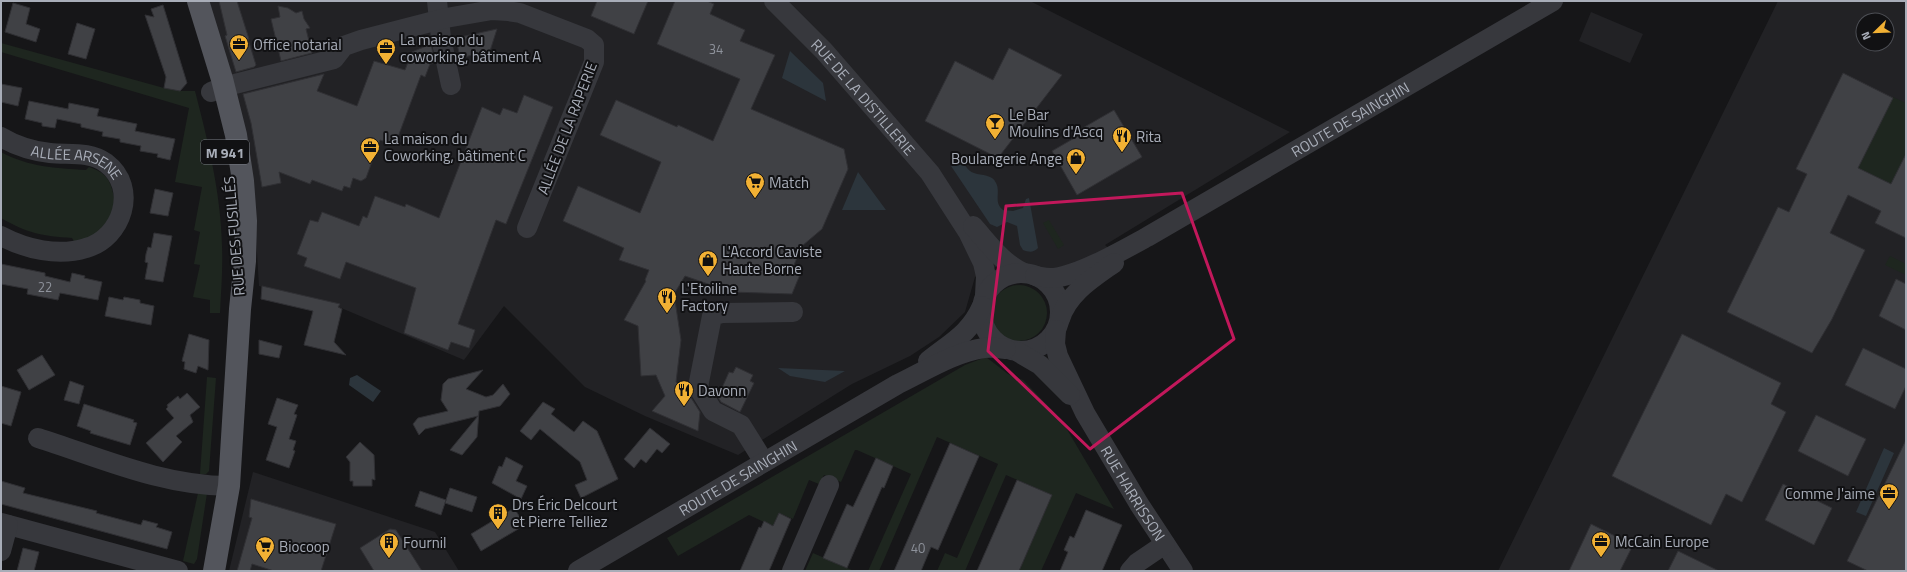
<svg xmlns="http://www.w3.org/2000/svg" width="1907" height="572" viewBox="0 0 1907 572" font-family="'Titillium Web',sans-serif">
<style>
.built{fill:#222225;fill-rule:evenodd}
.green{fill:#1e261f}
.water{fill:#2c353c}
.building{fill:#404145;stroke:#303034}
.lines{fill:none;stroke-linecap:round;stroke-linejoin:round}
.minor{stroke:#37383d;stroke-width:20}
.major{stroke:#53555c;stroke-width:22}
.marked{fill:none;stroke:#c2185b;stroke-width:3;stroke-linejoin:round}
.labels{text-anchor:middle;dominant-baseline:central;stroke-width:4;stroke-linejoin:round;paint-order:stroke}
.number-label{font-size:13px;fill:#8e929b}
.shield{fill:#111113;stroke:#7b7e86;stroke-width:1}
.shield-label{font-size:14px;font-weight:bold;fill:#a8adb8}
.poi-label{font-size:15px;fill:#a8adb8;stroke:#111113;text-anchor:start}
.street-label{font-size:15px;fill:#a8adb8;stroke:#111113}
</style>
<rect width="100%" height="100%" fill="#161618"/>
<path class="built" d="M204,1H1030L1290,132L1105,245L1109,249L1052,273L998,266L975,277L965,312L939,337L910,356L852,384L738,455L645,416L585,387L504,306L464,360L327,302L259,286L253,188Z
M1778,1L1906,2V571H1498ZM1863,20H1887V44H1863Z
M1591,12L1643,34L1630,63L1579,41Z
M253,472L435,532L459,571H229Z"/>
<path class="green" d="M1,43L164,88L180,91H195C208,141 221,194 222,246C223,269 221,291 220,313H210V300L193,297L200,265L194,264L200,232L194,230L202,187L175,182L189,108L1,52Z
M1893,97L1906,103V154L1891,184L1858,168Z
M1,152C28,167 56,168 86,170L89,167C112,174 112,188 116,208L97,235L75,243L72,238C42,236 27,233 1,218Z
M1049,220L1064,245L1058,249L1043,223Z
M1890,256L1906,264V275L1885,265Z
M991 313a28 28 0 1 1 56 0a28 28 0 1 1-56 0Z
M986,357L1008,374L1023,380L1055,413L1065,426L1114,509L1076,493L1041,571H1019L1052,495L1006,475L965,571H937L945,553L957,558L998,464L937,437L879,571H868L911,474L857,450H855L841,482L824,475L819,484L809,480L793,519L779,513L773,526L749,515L678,556L667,538L965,365Z
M207,377L216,378L209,471L206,474H200Z
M198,493H207L197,559L194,564L183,561Z
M813,553L854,571H805Z"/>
<path class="water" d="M790,51L823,83L826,101L782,78Z
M958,158C964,162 967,171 974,173C982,176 992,174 996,183C1001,192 993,202 1003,210L1013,211L1023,208L1026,199L1029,198L1038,248C1033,253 1029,252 1023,250L1020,245L1017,226L1007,222L997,227L990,224L951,166L953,160Z
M858,172L886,210H842Z
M778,368L845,371L825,382L790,376Z
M357,375L381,391L373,402L349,385L350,378Z
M1884,448L1894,453L1866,516L1856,512Z"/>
<path class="building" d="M219,1H237L249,39H248L256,65L254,67L236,72L225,36L227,35Z
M597,1H648L634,34L591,16Z
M675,1H707L714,4L710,14L745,30L740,41L775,55L751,109L844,149L848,169L822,229L802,246L794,265L801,272L792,294L731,292L685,276L674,294L681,340L676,382L688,393L700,412L698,431L652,411L665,396L656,375L641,376L638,326L624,320L646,281L645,280L649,270L619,260L624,248L563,221L578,186L640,213L661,162L600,135L616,100L677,127L678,125L713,141L740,79L657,44Z
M13,3L30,8L26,24L40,29L36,42L5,32Z
M163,5L187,83L180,91L164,88L166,77L145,15L154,17L151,9Z
M278,6L288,8L296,13L302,11L304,19L310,28L306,29L312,53L281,61L271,19L280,17Z
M77,23L95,29L86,59L68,54Z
M497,29L490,51L460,58L456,38Z
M431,44L435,63L430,64L425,77L421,75L395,145L380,140L366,178L361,181L353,178L350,188L344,186L342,191L312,180L310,184L279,172L281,183L262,187L251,123L243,94L324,74L317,91L357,106L374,61L405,70L412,52Z
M1009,48L1062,75L998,158L925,121L955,61L993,80Z
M1843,73L1893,98L1858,168L1891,184L1906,154V238L1875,223L1881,211L1848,195L1830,233L1865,250L1832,319L1812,353L1727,312L1778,207L1789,212L1807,174L1796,169Z
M1,84L22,88L18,106L1,102Z
M524,95L553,107L506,224L496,220L458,324L475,330L469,348L451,342L448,350L404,333L416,288L346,262L340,279L304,266L307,258L297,254L310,220L318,222L322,212L359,226L363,216L367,218L375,196L405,207L406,204L439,218L482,107L500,115L503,108L517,113Z
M29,101L68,109L69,103L99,109L97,116L137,124L135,131L175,139L170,160L157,157L158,154L140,151L141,146L120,142V139L102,136L103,132L81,127V124L57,119L55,128L42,126V123L25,119Z
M1114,110L1142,157L1077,195L1052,151L1083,133L1081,129Z
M155,189L173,193L168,216L150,213Z
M154,233L172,236L163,282L145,279L148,263L145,262L146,254L148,247L151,248Z
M1,264L45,273V276L70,282L72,273L85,276L84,278L102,282L98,300L60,293L58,300L27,294L28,289L1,284Z
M1896,279L1906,284V330L1879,316Z
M262,286L340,304L338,307L342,309L334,342L346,355L304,345L313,311L261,299Z
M109,297L123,300L124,297L140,300V303L154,306L151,325L105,316Z
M189,334L209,340L208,370L198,366L196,373L184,369L185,362L182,361Z
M1682,334L1781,383L1771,404L1786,412L1742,502L1726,494L1711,525L1612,476Z
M259,340L282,346L279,358L259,354Z
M1863,348L1906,369V386L1895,409L1845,385Z
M42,355L55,375L29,390L17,370Z
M736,367L753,375L750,381L754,383L740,412L721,402L718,397L729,372L733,373Z
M483,370L466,389L486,397L493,395L503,384L510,394L500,406L479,411L477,437L462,455L450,450L478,416L425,429L419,435L413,424L418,418L448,411L441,400L443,384L448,379Z
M70,381L84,386L79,404L64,400Z
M1,386L21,392L11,426L1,423Z
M187,393L200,407L190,415L193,422L176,436L182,442L163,462L146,443L174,418L166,409L168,407L167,405L178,396L180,399Z
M277,398L298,405L294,414L297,415L289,439L296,441L293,450L295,451L289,468L266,460L277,427L268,424Z
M543,402L555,409L551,414L574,432L583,421L597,431L618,479L581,498L575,485L587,480L580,462L540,429L531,440L520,431Z
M84,404L134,420L133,422L137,423L130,445L90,433L91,431L77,426Z
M1816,415L1866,439L1848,476L1798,451Z
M650,428L670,444L662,453L657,449L646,463L641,459L634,468L624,459Z
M1906,440V571H1868L1847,561Z
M360,442L374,455L375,480L372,479V486H353V481H350V462L346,457Z
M950,443L979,456L938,550L931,547L921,571H894Z
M506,457L523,466L516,481L527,486L521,499L492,483L499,466L502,467Z
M876,458L893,466L884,488L882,487L847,568L823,558L847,504L853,507Z
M1017,480L1052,495L1019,571H977Z
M1,481L25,488L23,493L97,511L96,513L141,525L143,520L158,524L156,527L172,532L167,549L1,504Z
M1783,484L1832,508L1814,545L1765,520Z
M450,488L477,497L472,512L445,503Z
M420,491L446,500L441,515L415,506Z
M251,499L336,524L321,571H274L252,564L250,571H237L252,518L249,517Z
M514,508L525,525L481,551L471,534Z
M1086,510L1122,525L1102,571H1060L1068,552L1064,550L1070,536L1074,538Z
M779,513L791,519L769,571H740L759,527L761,528L764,521L773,526Z
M1591,524L1633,545L1620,571H1569Z
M390,529L396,530L422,571H374L360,548Z
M23,548L39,552L34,571H17Z
M1678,551L1719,571H1668Z"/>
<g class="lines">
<g class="minor">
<path d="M437,1L441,38L451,85"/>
<path id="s1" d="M774,1L824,51L930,173L968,232L983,263L986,276L985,295"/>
<path d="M211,92L223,87L334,59L344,46L361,40L446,18L492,10L508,11L520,13L587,39L594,45V62L527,228"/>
<path id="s2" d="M1,137C16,146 33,151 50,153C69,155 89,151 106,163C139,188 122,238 86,248C58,257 26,249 1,236"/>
<path d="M973,226C989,244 1002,263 1024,273"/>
<circle cx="1021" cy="312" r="39"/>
<path id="s3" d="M1035,276C1041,277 1048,278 1054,278C1080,275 1123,250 1147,237L1553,1"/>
<path d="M1060,319C1068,293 1093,278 1114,263"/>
<path id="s4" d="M1056,330L1055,344L1058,356L1085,413L1139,504L1183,571"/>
<path d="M1018,352L1040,365L1070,395"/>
<path d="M928,361C950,343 970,334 982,306"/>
<path d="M38,438C101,458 163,486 229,486"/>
<path d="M764,462L741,425L713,411L698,387L712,316L722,313L793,312"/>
<path d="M1,523L178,571"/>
<path d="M1,551L8,525"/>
<path id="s5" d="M578,571L898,384C925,371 955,352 984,348C991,347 999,348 1006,349"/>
<path d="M792,571L829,485"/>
<path d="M1130,571L1137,563L1165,544"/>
</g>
<path class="major" d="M198,1L222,79L236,135L243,181L246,221L245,261L240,309L229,486L214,571"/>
</g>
<path class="marked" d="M1182,193L1234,339L1090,449L988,351L1006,206Z"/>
<defs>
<g id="office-pin" transform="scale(1)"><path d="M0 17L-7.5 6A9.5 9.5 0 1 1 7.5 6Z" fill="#f2b134" stroke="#111113"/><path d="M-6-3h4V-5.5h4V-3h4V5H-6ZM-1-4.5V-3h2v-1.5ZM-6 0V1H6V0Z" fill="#111"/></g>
<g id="bar-pin" transform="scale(1)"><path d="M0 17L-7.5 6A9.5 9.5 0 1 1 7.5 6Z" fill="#f2b134" stroke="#111113"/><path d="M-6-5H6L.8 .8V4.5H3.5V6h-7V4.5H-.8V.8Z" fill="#111"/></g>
<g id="restaurant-pin" transform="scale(1)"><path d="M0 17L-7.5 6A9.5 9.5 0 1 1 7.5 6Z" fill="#f2b134" stroke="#111113"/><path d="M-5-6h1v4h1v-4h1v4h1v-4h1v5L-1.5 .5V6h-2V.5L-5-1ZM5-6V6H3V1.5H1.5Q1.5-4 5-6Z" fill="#111"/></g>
<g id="shop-pin" transform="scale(1)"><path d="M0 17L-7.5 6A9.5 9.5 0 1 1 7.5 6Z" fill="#f2b134" stroke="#111113"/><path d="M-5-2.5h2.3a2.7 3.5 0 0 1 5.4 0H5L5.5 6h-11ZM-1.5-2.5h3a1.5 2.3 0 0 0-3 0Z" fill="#111"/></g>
<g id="supermarket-pin" transform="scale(1)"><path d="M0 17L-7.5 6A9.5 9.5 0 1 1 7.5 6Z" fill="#f2b134" stroke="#111113"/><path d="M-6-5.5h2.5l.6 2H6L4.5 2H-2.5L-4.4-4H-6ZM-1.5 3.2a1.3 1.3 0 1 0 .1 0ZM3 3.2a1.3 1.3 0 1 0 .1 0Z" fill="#111"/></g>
<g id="building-pin" transform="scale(1)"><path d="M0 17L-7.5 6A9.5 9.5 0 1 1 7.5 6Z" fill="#f2b134" stroke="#111113"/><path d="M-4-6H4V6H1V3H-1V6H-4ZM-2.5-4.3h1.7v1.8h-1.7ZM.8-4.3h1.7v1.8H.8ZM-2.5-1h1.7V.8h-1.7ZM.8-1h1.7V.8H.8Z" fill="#111"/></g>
</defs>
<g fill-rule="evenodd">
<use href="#office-pin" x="239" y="44"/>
<use href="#office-pin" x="386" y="48"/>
<use href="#bar-pin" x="995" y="123"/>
<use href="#restaurant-pin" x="1122" y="136"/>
<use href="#office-pin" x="370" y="147"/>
<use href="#shop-pin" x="1076" y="158"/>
<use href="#supermarket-pin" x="755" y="182"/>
<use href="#shop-pin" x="708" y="260"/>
<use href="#restaurant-pin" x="667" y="297"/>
<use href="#restaurant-pin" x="684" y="390"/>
<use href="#office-pin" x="1889" y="493"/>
<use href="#building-pin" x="498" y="513"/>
<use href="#office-pin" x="1601" y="541"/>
<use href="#building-pin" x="389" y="542"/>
<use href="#supermarket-pin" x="265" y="546"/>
</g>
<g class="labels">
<g class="number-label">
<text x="716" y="49">34</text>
<text x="45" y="287">22</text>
<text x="918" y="548">40</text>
</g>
<rect class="shield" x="201" y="140" width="48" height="24" rx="3"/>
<g class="shield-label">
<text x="225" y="152">M 941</text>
</g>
<g class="poi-label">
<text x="400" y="39">La maison du<tspan x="400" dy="17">coworking, bâtiment A</tspan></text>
<text x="253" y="44">Office notarial</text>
<text x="1009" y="114">Le Bar<tspan x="1009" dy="17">Moulins d'Ascq</tspan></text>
<text x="1136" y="136">Rita</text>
<text x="384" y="138">La maison du<tspan x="384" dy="17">Coworking, bâtiment C</tspan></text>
<text x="1062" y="158" text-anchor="end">Boulangerie Ange</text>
<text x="769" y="182">Match</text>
<text x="722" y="251">L'Accord Caviste<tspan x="722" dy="17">Haute Borne</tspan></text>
<text x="681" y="288">L'Etoiline<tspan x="681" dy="17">Factory</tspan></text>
<text x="698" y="390">Davonn</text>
<text x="1875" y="493" text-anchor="end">Comme J'aime</text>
<text x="512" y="504">Drs Éric Delcourt<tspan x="512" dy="17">et Pierre Telliez</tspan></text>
<text x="1615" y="541">McCain Europe</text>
<text x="403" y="542">Fournil</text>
<text x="279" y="546">Biocoop</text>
</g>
<g class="street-label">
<text stroke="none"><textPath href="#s1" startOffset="131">RUE DE LA DISTILLERIE</textPath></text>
<text stroke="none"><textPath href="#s3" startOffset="356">ROUTE DE SAINGHIN</textPath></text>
<text transform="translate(567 128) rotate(-69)">ALLÉE DE LA RAPERIE</text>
<text stroke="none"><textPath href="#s2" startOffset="81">ALLÉE ARSENE</textPath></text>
<text transform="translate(234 236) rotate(-95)">RUE DES FUSILLÉS</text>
<text stroke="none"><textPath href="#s5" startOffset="185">ROUTE DE SAINGHIN</textPath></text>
<text stroke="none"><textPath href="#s4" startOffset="183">RUE HARRISSON</textPath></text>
</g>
</g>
<rect width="1907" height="572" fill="none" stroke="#a8adb8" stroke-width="4"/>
<g transform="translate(1875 32) rotate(247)"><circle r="19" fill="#111113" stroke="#4d4f55"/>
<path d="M0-3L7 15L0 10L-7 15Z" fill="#f2b134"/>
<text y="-6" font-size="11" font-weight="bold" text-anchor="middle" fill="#a8adb8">N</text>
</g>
</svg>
